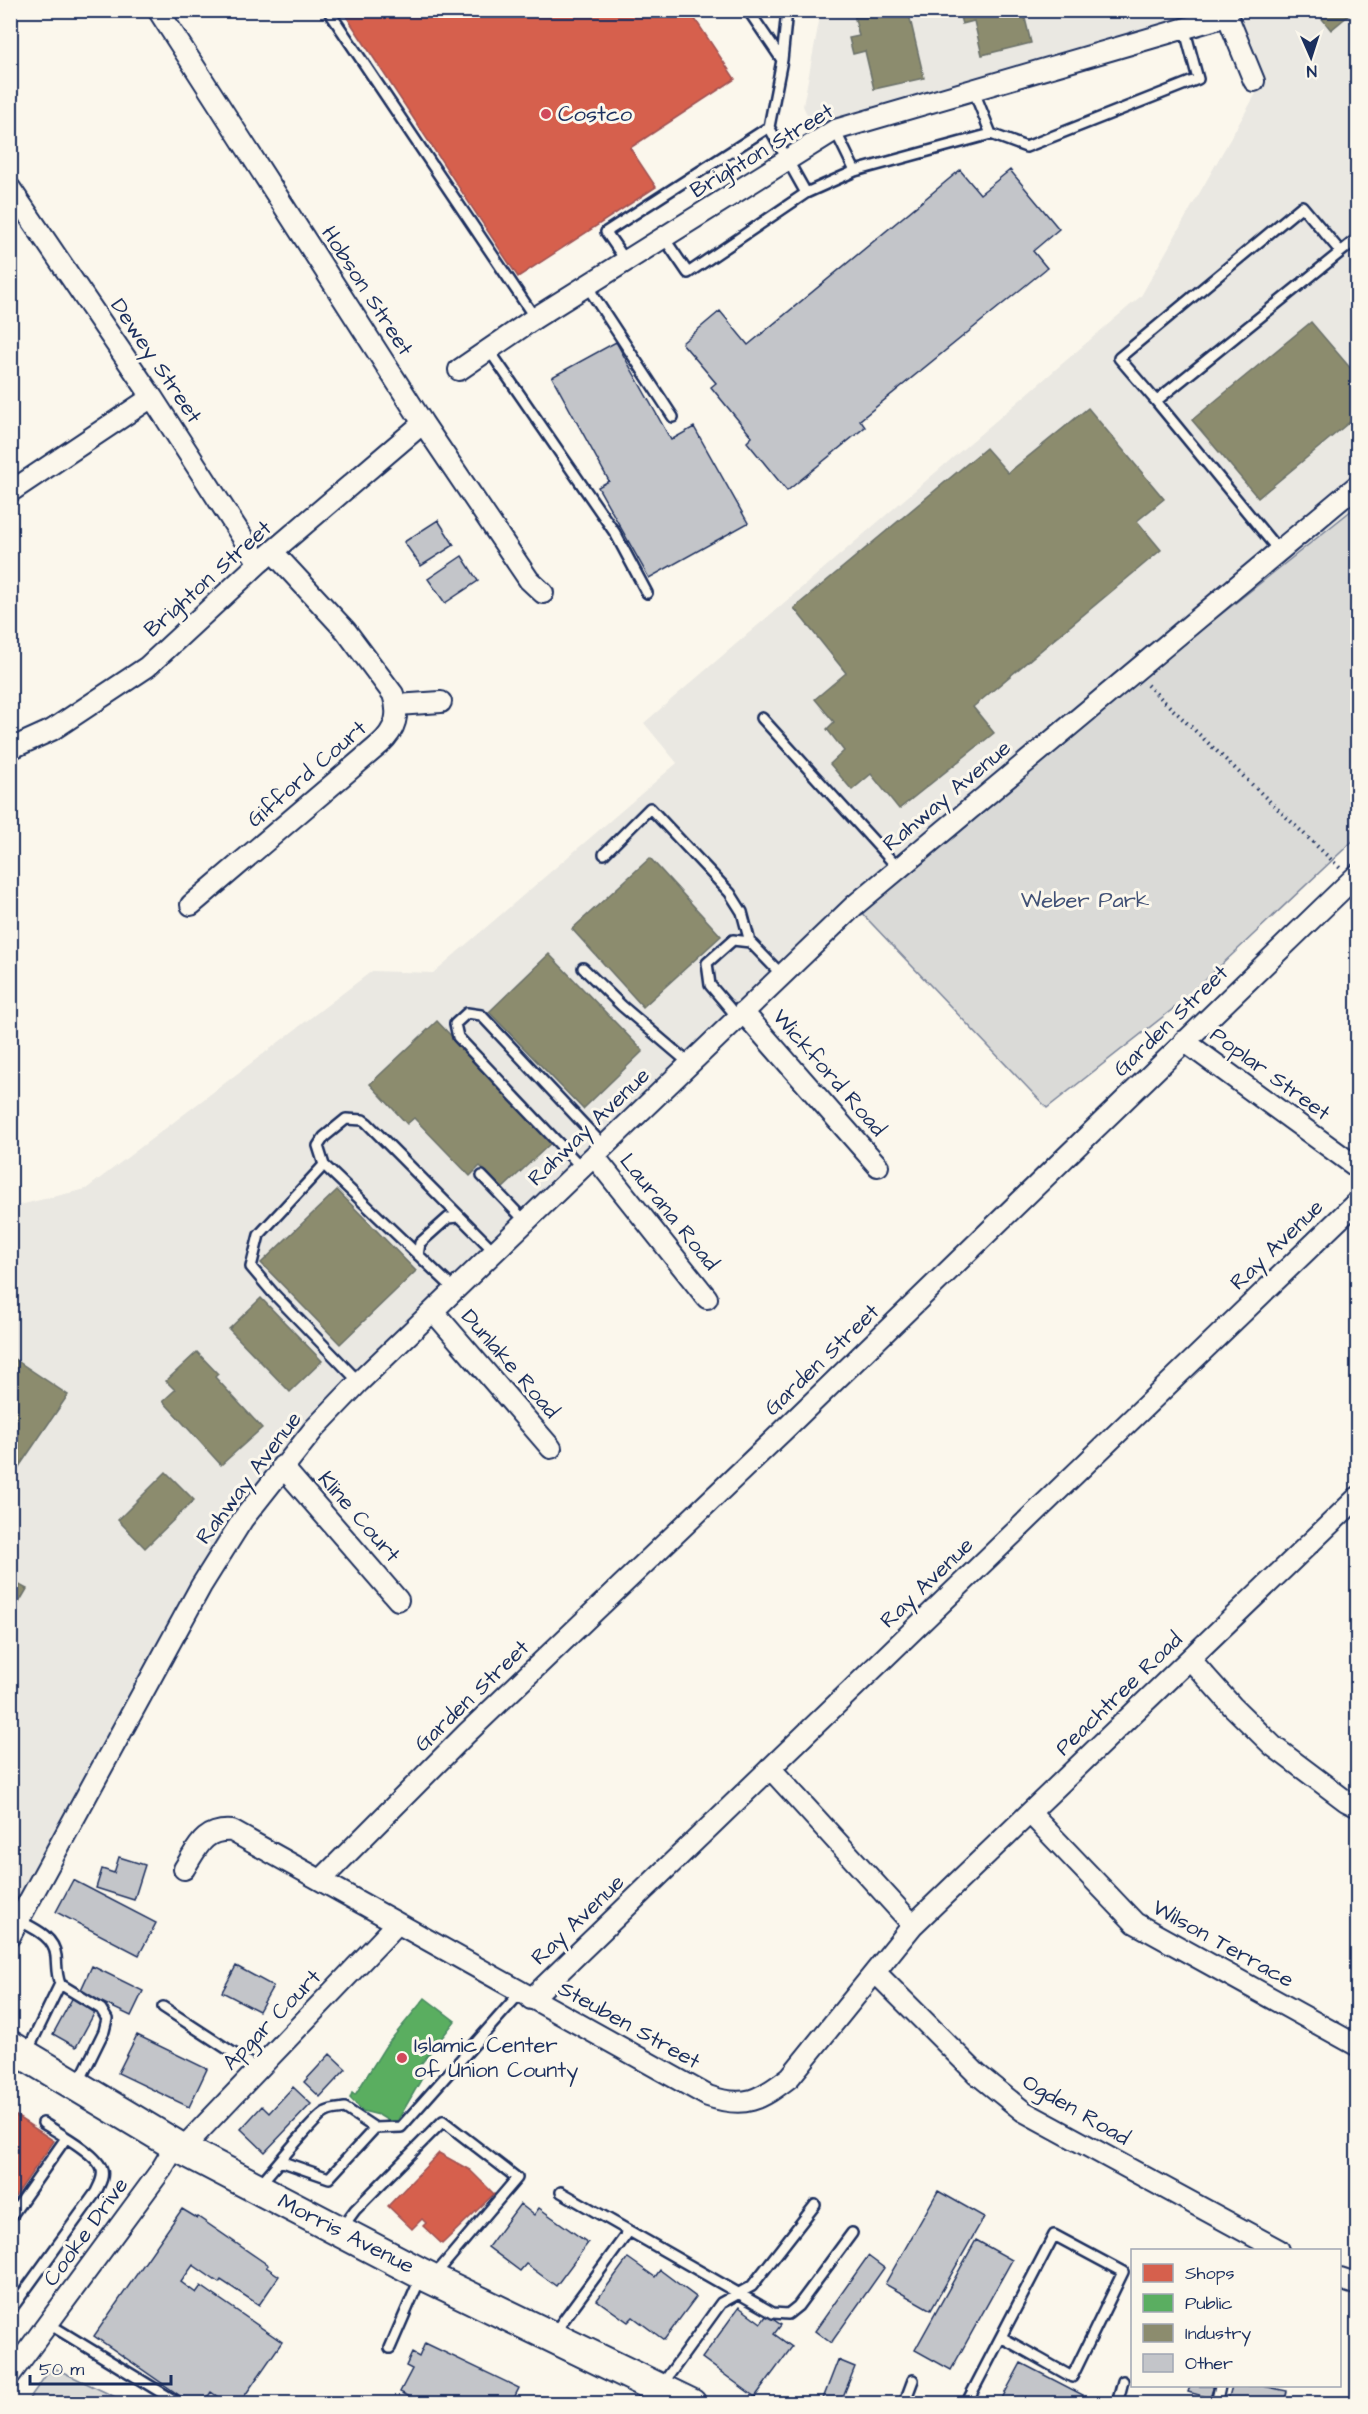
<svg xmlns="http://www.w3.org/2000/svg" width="1368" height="2414" viewBox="0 0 1368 2414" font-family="'Architects Daughter',sans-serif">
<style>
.built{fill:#eae8e2}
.green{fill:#dadad7;stroke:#7a849a;stroke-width:1.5}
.shops{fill:#d6604d;stroke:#9e5152;stroke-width:1.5}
.public{fill:#5aae61;stroke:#478860;stroke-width:1.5}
.industry{fill:#8c8c6e;stroke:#6a7069;stroke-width:1.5}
.building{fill:#c3c5c9;stroke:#1b2f5e;stroke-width:1.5}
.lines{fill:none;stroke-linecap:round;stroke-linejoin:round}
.lane-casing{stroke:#1b2f5e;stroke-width:14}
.street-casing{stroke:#1b2f5e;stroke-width:24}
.primary-casing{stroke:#1b2f5e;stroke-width:34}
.path{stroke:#1b2f5e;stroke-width:4;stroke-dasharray:1.5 4.5;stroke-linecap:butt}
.lane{stroke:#fbf7ec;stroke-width:9}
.street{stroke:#fbf7ec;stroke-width:20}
.primary{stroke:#fbf7ec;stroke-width:30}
.poi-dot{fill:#d1495b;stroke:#fbf7ec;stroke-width:2}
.labels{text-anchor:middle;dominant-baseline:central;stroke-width:6;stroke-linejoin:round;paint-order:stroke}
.poi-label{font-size:22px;fill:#1b2f5e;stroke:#fbf7ec;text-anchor:start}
.street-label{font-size:22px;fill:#1b2f5e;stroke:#fbf7ec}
.park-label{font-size:22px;fill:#415176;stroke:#fbf7ec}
</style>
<rect width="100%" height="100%" fill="#fbf7ec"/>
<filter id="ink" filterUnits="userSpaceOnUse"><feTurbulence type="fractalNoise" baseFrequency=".0167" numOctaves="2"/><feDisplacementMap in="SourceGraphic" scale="12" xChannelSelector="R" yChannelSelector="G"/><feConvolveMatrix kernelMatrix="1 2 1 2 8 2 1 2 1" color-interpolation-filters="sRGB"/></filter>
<g filter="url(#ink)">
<path class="built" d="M821,11H1357V508L855,906L293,1445L11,1939V1207L86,1189L372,971L433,973L677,763L644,723L1141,296L1258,90L1226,27L822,147L803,106Z"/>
<path class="green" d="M1357,506V837L1183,1001L1047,1108L855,906Z
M52,2367L128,2403H26Z"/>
<path class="shops" d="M342,10H689L735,79L630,148L656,187L518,277Z
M10,2112L54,2141L10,2204Z
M439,2153L470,2170L494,2194L442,2244L423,2226L426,2223L422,2219L412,2229L388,2206Z"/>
<path class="public" d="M425,1998L455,2021L417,2069L424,2075L395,2125L379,2115L363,2111L350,2098L352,2093L355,2095L385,2047Z"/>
<path class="industry" d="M853,10H908L924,78L874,89L865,51L853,54L849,38L859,36Z
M958,10H1023L1031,43L982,55L974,21L962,24Z
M1315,10H1355L1331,30Z
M1311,322L1358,377V415L1258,498L1192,420Z
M1088,408L1164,499L1137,521L1161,550L973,707L994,733L899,809L871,774L852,790L830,764L844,751L827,729L834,722L815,699L846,673L794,608L986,448L1008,473Z
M650,858L721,936L643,1007L572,929Z
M549,954L643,1051L583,1109L489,1012Z
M437,1021L552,1142L502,1189L480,1166L470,1176L414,1118L407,1124L370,1084Z
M337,1190L416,1271L340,1344L261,1263Z
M261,1298L322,1361L290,1392L229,1329Z
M197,1352L218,1374L215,1377L262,1428L221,1465L163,1401L175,1390L166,1381Z
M10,1356L68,1395L10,1480Z
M166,1472L194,1500L145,1548L118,1520Z
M10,1580L27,1589L10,1618Z"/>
<path class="building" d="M960,170L980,194L1010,170L1059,229L1033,251L1047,268L860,420L865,427L787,491L747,442L752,437L711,387L716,383L682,343L720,311L748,345Z
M616,342L671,440L694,427L748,523L649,578L598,487L609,481L552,377Z
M438,520L454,545L421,566L404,542Z
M462,556L478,581L445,603L428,579Z
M119,1857L145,1865L134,1900L96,1888L102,1869L114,1873Z
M73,1880L156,1923L139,1955L56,1912Z
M92,1966L143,1991L131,2016L80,1992Z
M236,1966L273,1986L259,2011L222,1992Z
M73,1997L96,2010L76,2047L53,2034Z
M137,2035L207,2069L189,2107L118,2073Z
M330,2054L346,2069L320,2097L304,2082Z
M293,2087L311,2104L265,2152L241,2129L262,2106L269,2113Z
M938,2191L984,2217L931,2310L885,2284Z
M520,2204L534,2215L539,2208L588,2243L556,2286L526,2264L520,2271L488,2247Z
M182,2209L197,2218L198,2217L268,2265L266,2267L279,2276L259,2305L221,2280L219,2283L193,2265L181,2282L196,2293L201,2286L282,2342L239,2404H228L211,2392L203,2404H192L94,2336Z
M976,2240L1012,2260L951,2370L915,2350Z
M868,2256L884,2268L831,2343L815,2331Z
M628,2258L655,2277L660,2270L696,2297L664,2340L633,2317L628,2322L597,2300Z
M739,2307L761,2323L767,2315L781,2325L774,2334L792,2347L755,2397L702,2358Z
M425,2343L519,2388L511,2404H424L400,2392L412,2369L406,2366L412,2353L419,2357Z
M838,2360L855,2367L840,2404H821Z
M1021,2363L1083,2395L1078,2404H999Z
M1190,2386H1214L1210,2398L1188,2392Z
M1232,2386H1263L1287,2391L1284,2404H1227Z"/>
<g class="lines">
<g class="lane-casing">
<path id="lane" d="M328,10L535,318
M748,10L782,60
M787,10L782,60L769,127L806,193L855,171L991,134
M973,89L991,134L1026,147L1198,79L1184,27
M835,130L855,171
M664,238L688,273L806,193
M626,261L606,232L769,127
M587,286L673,417
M489,350L615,533L647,593
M1156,401L1119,358L1302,206L1340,251
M1279,551L1156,401L1358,238
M762,718L899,869
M604,854L650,808L730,893L742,912L750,942
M583,968L622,1006L690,1064
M738,1018L710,985L707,963L733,940L750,942L782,975
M324,1165L259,1235L251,1267L273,1293L359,1382
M582,1168L458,1037L455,1024L467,1013L481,1015L604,1146
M482,1176L526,1222
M418,1255L420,1243L448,1218L458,1217
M455,1290L324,1165L318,1146L324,1137L346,1119L363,1120L367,1123L495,1252
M18,1920C33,1928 54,1936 56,1956C57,1966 56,1974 60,1984L101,2009L107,2019L104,2031L78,2084
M163,2007L258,2069
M27,2052L60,1984
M375,2128L401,2127L520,1993
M260,2184C271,2172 316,2116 326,2112C331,2109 339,2109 345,2108L375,2128L329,2178L280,2161
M561,2192L773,2313L788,2314L798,2306L852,2233
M10,2218L66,2138
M341,2229L355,2210L443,2121L517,2178L434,2276
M10,2311L96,2192C99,2185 104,2178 102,2170C98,2154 57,2132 43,2123
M49,2324L180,2404
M554,2333L629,2231
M390,2348L420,2279
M661,2386L721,2303L752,2286L815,2205
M904,2404L913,2380
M966,2404L1054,2235L1123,2272L1072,2377L1001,2337
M1117,2404L1123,2381
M1216,2404L1220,2386"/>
</g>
<g class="street-casing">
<path id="street" d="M158,10L423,423L529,580L543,593
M1225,10L1254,81
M10,188L152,397L259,563
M459,370L535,318L835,130L1227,16
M10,492L152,397
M397,705L441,702
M10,749L52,730L147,667L259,563L423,423
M191,905L380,744C396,729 400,715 393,694L346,631L273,552
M743,1012L878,1166
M1184,1041L1358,1168
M594,1156L707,1298
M433,1311L551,1448
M282,1466L398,1600
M1190,1659L1232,1706L1273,1746L1346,1801L1358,1807
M770,1768L913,1925
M1030,1813L1135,1923L1358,2046
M184,1869C198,1847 203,1829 232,1831L708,2096C745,2109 760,2100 790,2077L913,1925L1358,1497
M321,1880L466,1734L783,1431L1358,874
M10,1936L201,1586L243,1519L314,1429L359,1382L855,905L1358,485
M876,1973L977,2074L1023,2111L1279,2250
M531,1999L1358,1201
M182,2149L397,1924
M1340,2279L1358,2285
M10,2375L161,2170L176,2145"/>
</g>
<g class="primary-casing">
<path id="primary" d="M10,2046L182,2149L422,2274L691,2404"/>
</g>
<path class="path" d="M1147,685L1340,868"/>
<use href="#lane" class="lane"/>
<use href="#street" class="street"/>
<use href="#primary" class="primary"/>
</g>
</g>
<g class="poi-dot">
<circle cx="546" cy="114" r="6"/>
<circle cx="402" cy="2058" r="6"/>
</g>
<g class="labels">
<g class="poi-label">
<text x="558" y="114">Costco</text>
<text x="414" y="2045">Islamic Center<tspan x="414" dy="25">of Union County</tspan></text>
</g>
<g class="street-label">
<text transform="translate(762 151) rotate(-31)">Brighton Street</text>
<text transform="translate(367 291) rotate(57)">Hobson Street</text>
<text transform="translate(156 361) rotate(56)">Dewey Street</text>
<text transform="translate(208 579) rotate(-42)">Brighton Street</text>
<text transform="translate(307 774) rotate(-41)">Gifford Court</text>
<text transform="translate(947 796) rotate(-40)">Rahway Avenue</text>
<text transform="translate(1171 1021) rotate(-44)">Garden Street</text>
<text transform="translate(829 1073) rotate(49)">Wickford Road</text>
<text transform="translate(1270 1074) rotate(36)">Poplar Street</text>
<text transform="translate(589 1127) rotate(-44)">Rahway Avenue</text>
<text transform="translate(669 1212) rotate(51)">Laurana Road</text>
<text transform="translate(1277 1245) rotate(-44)">Ray Avenue</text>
<text transform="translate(822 1360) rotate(-44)">Garden Street</text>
<text transform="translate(510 1364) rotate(49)">Dunlake Road</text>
<text transform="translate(249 1478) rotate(-53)">Rahway Avenue</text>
<text transform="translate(359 1517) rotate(49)">Kline Court</text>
<text transform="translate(927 1583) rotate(-44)">Ray Avenue</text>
<text transform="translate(1119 1694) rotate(-44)">Peachtree Road</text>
<text transform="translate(472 1696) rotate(-44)">Garden Street</text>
<text transform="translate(578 1920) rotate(-44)">Ray Avenue</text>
<text transform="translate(1223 1944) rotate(29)">Wilson Terrace</text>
<text transform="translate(272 2020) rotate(-46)">Apgar Court</text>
<text transform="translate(629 2025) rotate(29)">Steuben Street</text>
<text transform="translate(1076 2110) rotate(30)">Ogden Road</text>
<text transform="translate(86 2232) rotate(-54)">Cooke Drive</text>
<text transform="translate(346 2234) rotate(27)">Morris Avenue</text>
</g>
<g class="park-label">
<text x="1085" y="900">Weber Park</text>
</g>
</g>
<rect width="1368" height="2414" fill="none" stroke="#fbf7ec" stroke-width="36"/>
<rect x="18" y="18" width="1332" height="2378" fill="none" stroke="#1b2f5e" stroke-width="2" filter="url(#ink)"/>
<rect x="1131" y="2249" width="210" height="138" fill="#fbf7ec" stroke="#a1a7b3" stroke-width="1.5"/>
<rect x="1143" y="2264" width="30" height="18" fill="#d6604d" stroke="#a1a7b3" stroke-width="1.5"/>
<text x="1185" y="2279" font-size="18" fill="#1b2f5e">Shops</text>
<rect x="1143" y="2294" width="30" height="18" fill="#5aae61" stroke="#a1a7b3" stroke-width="1.5"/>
<text x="1185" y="2309" font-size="18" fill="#1b2f5e">Public</text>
<rect x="1143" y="2324" width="30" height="18" fill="#8c8c6e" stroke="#a1a7b3" stroke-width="1.5"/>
<text x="1185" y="2339" font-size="18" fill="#1b2f5e">Industry</text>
<rect x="1143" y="2354" width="30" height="18" fill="#c3c5c9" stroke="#a1a7b3" stroke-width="1.5"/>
<text x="1185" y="2369" font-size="18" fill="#1b2f5e">Other</text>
<g transform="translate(1311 57) rotate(177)" stroke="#fbf7ec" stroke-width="4.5" paint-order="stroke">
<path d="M0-4.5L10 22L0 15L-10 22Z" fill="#1b2f5e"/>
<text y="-9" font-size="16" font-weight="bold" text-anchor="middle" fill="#1b2f5e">N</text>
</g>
<path d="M30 2375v9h141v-9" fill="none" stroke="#1b2f5e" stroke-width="3"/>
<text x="39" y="2375" font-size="18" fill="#1b2f5e" stroke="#fbf7ec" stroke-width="4.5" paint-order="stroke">50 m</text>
</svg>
